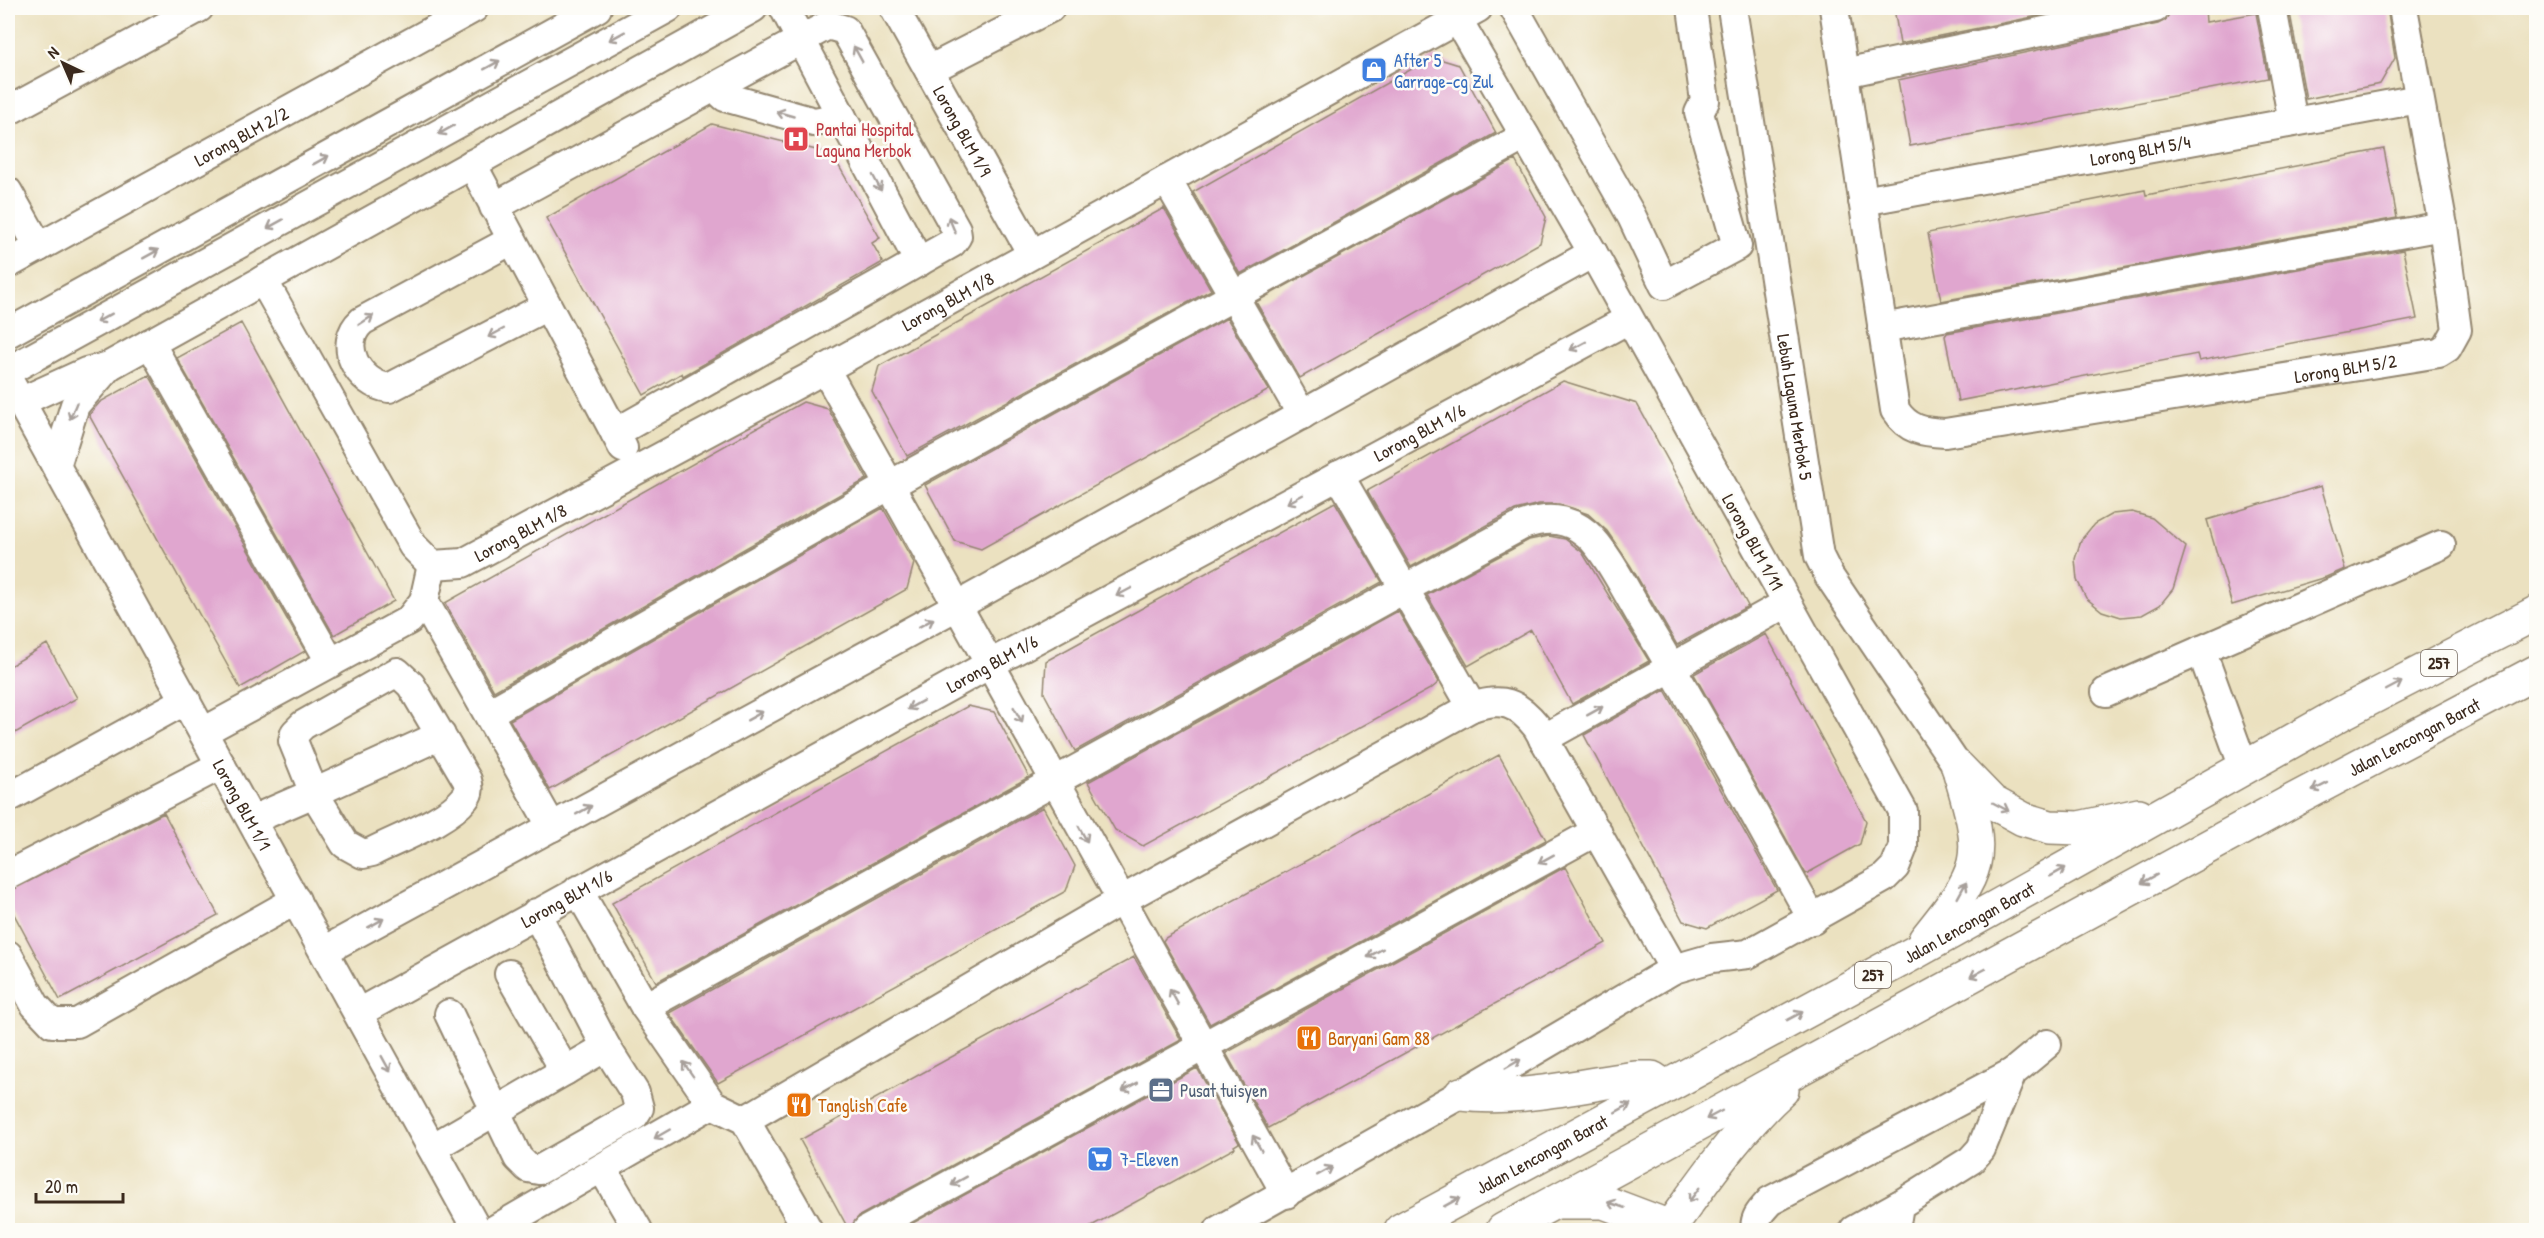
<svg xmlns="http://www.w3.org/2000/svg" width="2544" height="1238" viewBox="0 0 2544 1238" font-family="'Patrick Hand',sans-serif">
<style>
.building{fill:#e0a6cf}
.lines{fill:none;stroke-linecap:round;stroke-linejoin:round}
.minor-casing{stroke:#93866f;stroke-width:32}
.highway-casing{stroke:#93866f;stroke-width:36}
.minor{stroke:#fff;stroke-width:28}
.highway{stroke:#fff;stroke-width:33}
.oneway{stroke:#a79f9a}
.labels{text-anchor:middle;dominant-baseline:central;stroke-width:5;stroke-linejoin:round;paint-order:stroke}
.shield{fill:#fdfcf7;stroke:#75695f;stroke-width:1.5}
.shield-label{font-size:16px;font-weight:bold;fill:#3b2a1e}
.shop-label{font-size:18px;fill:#366cbe;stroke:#fdfcf7;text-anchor:start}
.health-label{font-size:18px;fill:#be3a42;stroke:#fdfcf7;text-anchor:start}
.street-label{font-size:18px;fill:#3b2a1e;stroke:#fdfcf7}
.food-label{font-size:18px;fill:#c56008;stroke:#fdfcf7;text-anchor:start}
.service-label{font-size:18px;fill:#4e5e75;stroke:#fdfcf7;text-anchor:start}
</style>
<rect width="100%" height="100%" fill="#fdfcf7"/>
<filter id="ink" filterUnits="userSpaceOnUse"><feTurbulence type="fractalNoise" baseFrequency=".0167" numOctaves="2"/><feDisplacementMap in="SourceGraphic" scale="12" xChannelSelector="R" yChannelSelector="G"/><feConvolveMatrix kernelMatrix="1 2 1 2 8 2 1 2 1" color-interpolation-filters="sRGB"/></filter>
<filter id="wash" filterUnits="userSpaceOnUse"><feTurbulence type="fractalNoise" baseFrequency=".008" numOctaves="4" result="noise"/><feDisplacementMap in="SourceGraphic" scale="24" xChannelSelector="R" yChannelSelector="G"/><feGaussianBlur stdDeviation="1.35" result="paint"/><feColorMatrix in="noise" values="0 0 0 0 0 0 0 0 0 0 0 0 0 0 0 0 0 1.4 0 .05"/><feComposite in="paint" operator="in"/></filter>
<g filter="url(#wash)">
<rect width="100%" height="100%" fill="#ebe1c0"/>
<g id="blocks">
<path class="building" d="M1894,8H2077L1900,44Z
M2171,8H2205L2206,22L2256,13L2268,78L1910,146L1898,80L2158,24L2166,20Z
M2289,8H2387L2395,58L2380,84L2306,99Z
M1433,57L1459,65L1496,133L1240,274L1193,192Z
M712,124L832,154L880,238L872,243L883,262L683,376L682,373L644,395L546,218Z
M2384,149L2397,218L1941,301L1928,233L2145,190L2146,195Z
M1515,160L1546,217L1540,243L1300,378L1256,302Z
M1164,208L1211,290L907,456L872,391L879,366Z
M2403,250L2417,319L2199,361L2197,354L1958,401L1945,336L1947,333Z
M1227,318L1269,390L981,549L955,541L925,485Z
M241,323L394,601L334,635L177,358Z
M149,375L305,651L240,688L89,415L100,402Z
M1563,381L1637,404L1748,606L1677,645L1630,565L1607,531L1588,514L1559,504H1539L1515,510L1411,567L1367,491Z
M803,402L828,409L867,479L494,691L445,603Z
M2321,486L2345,569L2326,577L2232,605L2207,520Z
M1335,502L1382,582L1075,751L1044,693L1046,661Z
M883,508L914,563L907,589L550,790L510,720Z
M2132,512L2152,518L2186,547L2173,589L2160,605L2142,615L2121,617L2102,611L2086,598L2077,580L2075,559L2081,540L2094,524L2112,514Z
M1549,536L1565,539L1582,552L1649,661L1572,704L1531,630L1468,666L1427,595L1529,540Z
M1398,611L1439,682L1432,688L1143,846L1115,830L1088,782Z
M1766,634L1866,821L1860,844L1806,874L1694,674Z
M47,644L77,698L8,737V667Z
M1665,690L1777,890L1707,928L1683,921L1584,735Z
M968,706L994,712L1029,777L656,982L612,903Z
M1499,755L1546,840L1210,1024L1163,941L1165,938Z
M1043,807L1075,866L1066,891L718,1083L669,1013Z
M164,813L218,915L60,1000L8,903V891Z
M1565,867L1606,943L1268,1128L1226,1053Z
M1134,957L1181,1040L859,1216L849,1230L800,1140Z
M1197,1068L1239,1143L1234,1146L1235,1148L1084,1230H900Z"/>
</g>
</g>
<g filter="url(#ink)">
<use href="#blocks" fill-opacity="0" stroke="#93866f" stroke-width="1.5"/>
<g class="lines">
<g class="minor-casing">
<g id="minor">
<path d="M784,8L919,262"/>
<path id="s1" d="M894,8L1032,254"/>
<path d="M1514,8L1632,217L1664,285L1737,246L1699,113L1705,101L1692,8"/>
<path id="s2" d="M1732,8L1819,556L1829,576L1958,767"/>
<path id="s3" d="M1834,8L1895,410C1908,430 1923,432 1945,433L2439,353L2447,348L2457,330L2443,226L2403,8"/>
<path d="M2272,8L2293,122"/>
<path d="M929,70L1050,8"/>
<path d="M1844,73L2155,8"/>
<path d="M714,87L725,97L814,122L842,117"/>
<path d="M8,111L199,8"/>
<path d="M472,164L623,448"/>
<path d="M1167,180L1302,415"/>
<path d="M8,192L39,247"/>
<path id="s4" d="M1863,201L2419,99"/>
<path d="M494,207L828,25L845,30L956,229L957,236L952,243L615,433"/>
<path d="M512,240L362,321C336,344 358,384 389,388L547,306"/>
<path id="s5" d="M8,264L474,8"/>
<path d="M263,280L413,546L432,565"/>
<path d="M1882,328L2443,226"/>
<path d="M8,333L597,8"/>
<path d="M150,343L331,663"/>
<path d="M825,369L1286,1194"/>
<path d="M8,371L668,8"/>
<path id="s6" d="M8,379L477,1230"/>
<path d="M20,402L86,372L109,366L753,8"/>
<path d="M56,466L75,405L108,367"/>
<path d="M1339,475L1472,707"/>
<path id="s7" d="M432,565L463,563L825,369L1478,8"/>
<path d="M424,601L552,827"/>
<path d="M2201,650L2244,768"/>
<path d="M2106,692L2441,545"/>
<path d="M489,713L890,485L1525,136"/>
<path d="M203,732L409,620L424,601L432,565"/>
<path d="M1543,739L1787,603"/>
<path d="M8,798L186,700"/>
<path d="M252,820L314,793L293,741L295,733L303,725L397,672L411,685L467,780C469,787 470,792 465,798C447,821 399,838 372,852L363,854L345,844L314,793L441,735"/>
<path d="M8,875L221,765"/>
<path d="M578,890L645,1007L712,1104L745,1120L808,1230"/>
<path d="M324,951L957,606L1593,253"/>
<path d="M8,955L35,1005L52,1023H77L296,900"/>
<path d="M509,974L565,1071"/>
<path d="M645,1007L1404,589L1523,525C1547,517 1567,517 1587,534C1606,550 1628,595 1642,618C1702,717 1757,819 1813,920"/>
<path id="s8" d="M358,1013L990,664L1629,319"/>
<path d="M449,1014L518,1158L528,1168L539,1170L634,1116L639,1108L635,1093L606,1047"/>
<path d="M745,1120L1120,901L1472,707C1502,697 1517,702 1537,727L1674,969"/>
<path d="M432,1148L606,1047L536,913"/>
<path d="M602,1168L638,1230"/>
<path d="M494,1230L712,1104"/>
<path d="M867,1230L1597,831"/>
<path d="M1219,1230L1461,1094L1674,969L1712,958L1748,954L1884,878L1895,867L1903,847V811L1593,253L1451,8"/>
<path d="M1756,1230C1753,1218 1762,1210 1770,1201L2012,1073"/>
<path d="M1854,1230L1899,1205"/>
<path d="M1895,1230L1899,1205L1971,1160L1981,1149L2012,1073L2047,1044"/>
</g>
</g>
<g class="highway-casing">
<g id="highway">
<path d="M1958,767L1992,802L2023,819L2050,827L2079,828L2139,815"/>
<path d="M1925,940C1982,869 1987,861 1960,773"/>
<path d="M1461,1094C1518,1101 1579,1085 1635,1078H1652L1664,1086"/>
<path d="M1559,1202H1604L1670,1227C1705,1179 1738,1130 1782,1090"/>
<path id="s9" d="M1401,1230L1914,953L2342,713L2536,613"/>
<path id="s10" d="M1503,1230L2294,800L2536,672"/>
</g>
</g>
<use href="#minor" class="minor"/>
<use href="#highway" class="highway"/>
</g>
<defs><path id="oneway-shaft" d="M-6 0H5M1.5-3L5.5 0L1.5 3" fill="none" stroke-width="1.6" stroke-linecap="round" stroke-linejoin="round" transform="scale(1.5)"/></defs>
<g class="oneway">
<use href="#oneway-shaft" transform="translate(617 36) rotate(151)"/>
<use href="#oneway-shaft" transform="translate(858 54) rotate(-119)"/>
<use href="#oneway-shaft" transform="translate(492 65) rotate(-29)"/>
<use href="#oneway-shaft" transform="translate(785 114) rotate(-164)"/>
<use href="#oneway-shaft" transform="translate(446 130) rotate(151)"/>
<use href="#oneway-shaft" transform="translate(321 160) rotate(-29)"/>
<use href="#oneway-shaft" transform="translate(877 183) rotate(62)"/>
<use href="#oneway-shaft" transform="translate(275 224) rotate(151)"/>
<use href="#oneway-shaft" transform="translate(952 225) rotate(-113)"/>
<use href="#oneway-shaft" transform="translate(151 254) rotate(-29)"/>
<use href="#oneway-shaft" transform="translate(104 318) rotate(151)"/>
<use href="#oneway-shaft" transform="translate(366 320) rotate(-33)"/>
<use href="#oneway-shaft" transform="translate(496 333) rotate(152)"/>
<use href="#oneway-shaft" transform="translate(1578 346) rotate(152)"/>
<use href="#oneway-shaft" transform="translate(73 411) rotate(113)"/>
<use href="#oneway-shaft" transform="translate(1295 499) rotate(152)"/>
<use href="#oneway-shaft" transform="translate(1124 592) rotate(152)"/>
<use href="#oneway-shaft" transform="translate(926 623) rotate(-29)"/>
<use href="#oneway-shaft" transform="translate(2394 686) rotate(-28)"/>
<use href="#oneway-shaft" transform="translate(915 705) rotate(151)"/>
<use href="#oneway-shaft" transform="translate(1595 711) rotate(-29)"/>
<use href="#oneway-shaft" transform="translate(1018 715) rotate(61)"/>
<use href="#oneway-shaft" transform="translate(755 716) rotate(-29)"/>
<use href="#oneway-shaft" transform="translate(2320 787) rotate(153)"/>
<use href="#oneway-shaft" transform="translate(2001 807) rotate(28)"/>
<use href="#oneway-shaft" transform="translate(584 810) rotate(-29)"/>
<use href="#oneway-shaft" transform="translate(1083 834) rotate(61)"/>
<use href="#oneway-shaft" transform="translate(1546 859) rotate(151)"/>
<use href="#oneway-shaft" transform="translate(2058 872) rotate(-29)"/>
<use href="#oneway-shaft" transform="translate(2149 879) rotate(151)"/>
<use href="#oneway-shaft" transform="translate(1962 890) rotate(-61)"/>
<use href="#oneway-shaft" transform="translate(376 923) rotate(-29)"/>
<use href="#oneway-shaft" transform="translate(1375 953) rotate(151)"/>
<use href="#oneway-shaft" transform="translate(1978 973) rotate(152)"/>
<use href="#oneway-shaft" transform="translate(1174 997) rotate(-119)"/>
<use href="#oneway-shaft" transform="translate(1795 1016) rotate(-28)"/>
<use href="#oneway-shaft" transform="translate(386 1064) rotate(61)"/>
<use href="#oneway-shaft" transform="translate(1513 1064) rotate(-30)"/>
<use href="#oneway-shaft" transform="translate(688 1069) rotate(-125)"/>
<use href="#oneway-shaft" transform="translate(1130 1087) rotate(151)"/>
<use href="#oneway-shaft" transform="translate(1623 1108) rotate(-29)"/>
<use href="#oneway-shaft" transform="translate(1714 1115) rotate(152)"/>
<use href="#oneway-shaft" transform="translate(662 1134) rotate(150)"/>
<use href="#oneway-shaft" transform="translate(1257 1143) rotate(-120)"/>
<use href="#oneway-shaft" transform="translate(1325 1171) rotate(-29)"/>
<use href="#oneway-shaft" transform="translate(959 1181) rotate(151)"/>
<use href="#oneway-shaft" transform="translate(1694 1195) rotate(126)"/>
<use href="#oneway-shaft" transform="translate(1452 1202) rotate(-29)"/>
<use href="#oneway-shaft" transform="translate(1616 1205) rotate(-162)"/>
</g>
</g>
<defs>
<g id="shop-square" transform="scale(1.35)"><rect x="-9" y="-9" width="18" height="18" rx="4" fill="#3f7fe0" stroke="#fdfcf7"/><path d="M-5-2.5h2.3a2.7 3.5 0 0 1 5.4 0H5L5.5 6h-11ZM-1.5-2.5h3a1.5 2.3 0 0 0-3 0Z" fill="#fff"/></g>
<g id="hospital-square" transform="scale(1.35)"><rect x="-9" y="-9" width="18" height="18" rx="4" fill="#e0444e" stroke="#fdfcf7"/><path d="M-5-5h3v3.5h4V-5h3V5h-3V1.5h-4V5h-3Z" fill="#fff"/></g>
<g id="restaurant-square" transform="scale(1.35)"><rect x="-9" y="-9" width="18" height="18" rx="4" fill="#e8710a" stroke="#fdfcf7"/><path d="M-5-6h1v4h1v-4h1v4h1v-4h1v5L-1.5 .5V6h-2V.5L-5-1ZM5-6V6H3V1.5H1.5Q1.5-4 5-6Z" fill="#fff"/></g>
<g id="office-square" transform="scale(1.35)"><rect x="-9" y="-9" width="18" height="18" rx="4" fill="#5c6f8a" stroke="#fdfcf7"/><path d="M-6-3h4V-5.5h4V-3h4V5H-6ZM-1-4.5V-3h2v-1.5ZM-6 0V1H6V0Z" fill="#fff"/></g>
<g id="supermarket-square" transform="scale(1.35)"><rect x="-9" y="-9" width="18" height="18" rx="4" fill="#3f7fe0" stroke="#fdfcf7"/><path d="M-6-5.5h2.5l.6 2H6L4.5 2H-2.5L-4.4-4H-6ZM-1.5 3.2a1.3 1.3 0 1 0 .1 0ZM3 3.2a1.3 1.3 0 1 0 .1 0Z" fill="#fff"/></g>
</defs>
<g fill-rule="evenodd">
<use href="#shop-square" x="1374" y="70"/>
<use href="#hospital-square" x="796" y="139"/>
<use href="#restaurant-square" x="1309" y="1038"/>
<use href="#office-square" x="1161" y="1090"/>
<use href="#restaurant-square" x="799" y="1105"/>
<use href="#supermarket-square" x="1100" y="1159"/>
</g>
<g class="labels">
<g class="shield">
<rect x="2421" y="650" width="36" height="26" rx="4.5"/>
<rect x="1855" y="962" width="36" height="26" rx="4.5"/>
</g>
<g class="shield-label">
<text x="2439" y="663">257</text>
<text x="1873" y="975">257</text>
</g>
<g class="shop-label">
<text x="1394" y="60">After 5<tspan x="1394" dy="21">Garrage-cg Zul</tspan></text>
<text x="1120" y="1159">7-Eleven</text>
</g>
<g class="health-label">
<text x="816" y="129">Pantai Hospital<tspan x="816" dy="21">Laguna Merbok</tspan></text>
</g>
<g class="street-label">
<text stroke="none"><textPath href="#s1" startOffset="141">Lorong BLM 1/9</textPath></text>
<text stroke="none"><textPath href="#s5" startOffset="266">Lorong BLM 2/2</textPath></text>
<text stroke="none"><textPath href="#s4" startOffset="282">Lorong BLM 5/4</textPath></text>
<text stroke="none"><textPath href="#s7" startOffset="582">Lorong BLM 1/8</textPath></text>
<text stroke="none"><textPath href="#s3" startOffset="870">Lorong BLM 5/2</textPath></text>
<text stroke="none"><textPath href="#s2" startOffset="404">Lebuh Laguna Merbok 5</textPath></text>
<text stroke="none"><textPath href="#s8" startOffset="1210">Lorong BLM 1/6</textPath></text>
<text stroke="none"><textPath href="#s7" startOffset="96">Lorong BLM 1/8</textPath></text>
<text transform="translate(1753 542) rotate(61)">Lorong BLM 1/11</text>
<text stroke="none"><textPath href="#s8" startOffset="724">Lorong BLM 1/6</textPath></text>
<text stroke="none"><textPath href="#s10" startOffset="1036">Jalan Lencongan Barat</textPath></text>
<text stroke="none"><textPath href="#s6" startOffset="486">Lorong BLM 1/1</textPath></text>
<text stroke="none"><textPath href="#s8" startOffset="238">Lorong BLM 1/6</textPath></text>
<text stroke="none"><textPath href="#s9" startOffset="646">Jalan Lencongan Barat</textPath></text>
<text stroke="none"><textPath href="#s9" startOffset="160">Jalan Lencongan Barat</textPath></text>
</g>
<g class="food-label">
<text x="1328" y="1038">Baryani Gam 88</text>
<text x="818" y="1105">Tanglish Cafe</text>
</g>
<g class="service-label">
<text x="1180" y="1090">Pusat tuisyen</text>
</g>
</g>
<rect width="2544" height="1238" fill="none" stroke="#fdfcf7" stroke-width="30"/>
<g transform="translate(63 63) rotate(316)" stroke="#fdfcf7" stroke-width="4.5" paint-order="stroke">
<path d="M0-4.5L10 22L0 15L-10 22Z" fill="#3b2a1e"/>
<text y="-9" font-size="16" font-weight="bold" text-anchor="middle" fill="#3b2a1e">N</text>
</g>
<path d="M36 1193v9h87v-9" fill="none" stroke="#3b2a1e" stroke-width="3"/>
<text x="45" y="1193" font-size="18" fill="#3b2a1e" stroke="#fdfcf7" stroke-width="4.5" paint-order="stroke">20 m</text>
</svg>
